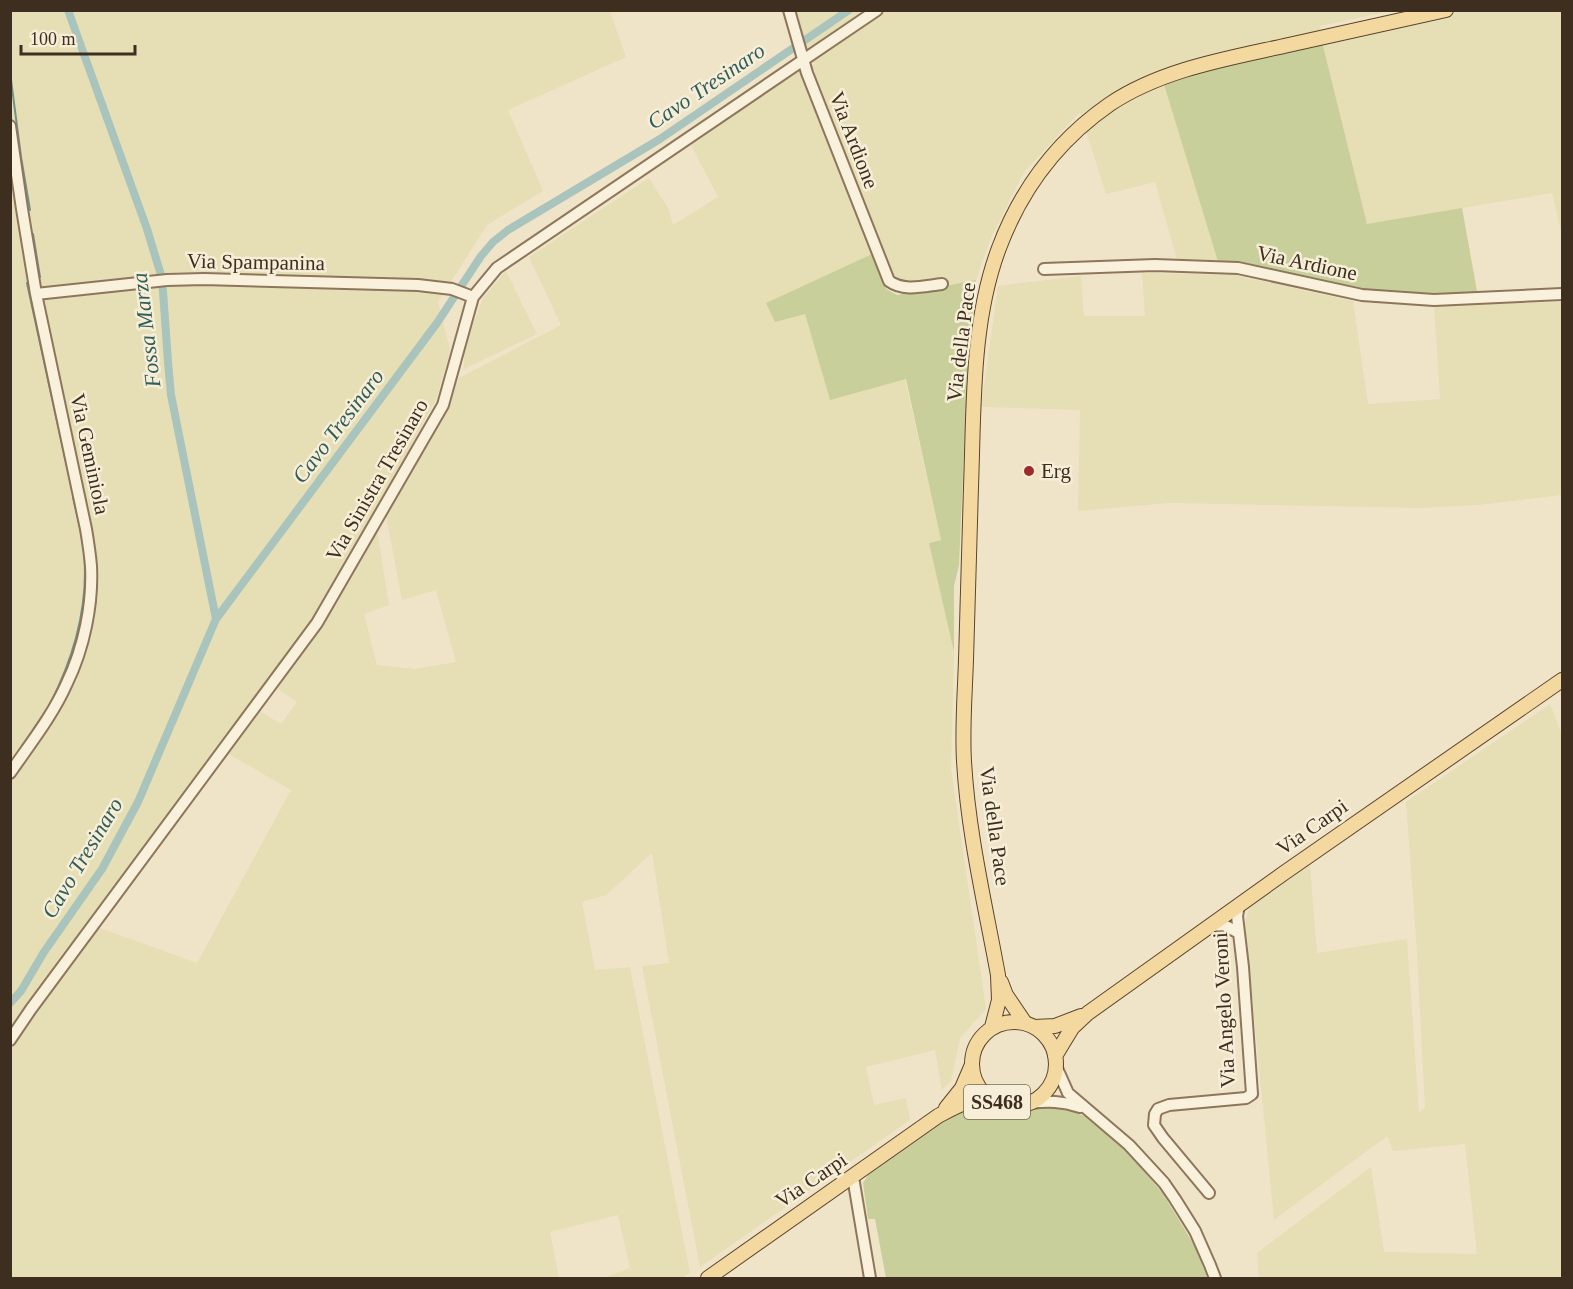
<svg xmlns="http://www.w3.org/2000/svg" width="1573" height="1289" viewBox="0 0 1573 1289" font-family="'Times New Roman',serif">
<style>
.farmland{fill:#e6deb5}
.green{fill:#c9cf9b}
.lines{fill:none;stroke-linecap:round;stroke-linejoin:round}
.stream{stroke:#6f938a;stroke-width:2}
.canal{stroke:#a9c4bc;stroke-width:8}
.minor-casing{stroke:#8d765c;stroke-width:14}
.major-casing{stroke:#5b4430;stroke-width:16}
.minor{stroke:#faf1dc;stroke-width:10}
.major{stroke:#f3d9a0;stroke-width:14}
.poi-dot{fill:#9e2a2b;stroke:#f7eed8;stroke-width:2}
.labels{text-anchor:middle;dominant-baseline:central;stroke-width:5;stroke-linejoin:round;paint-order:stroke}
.shield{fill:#f7eed8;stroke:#756857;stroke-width:1.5}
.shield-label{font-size:20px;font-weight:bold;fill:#3d2e20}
.street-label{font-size:21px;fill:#3d2e20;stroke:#f7eed8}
.poi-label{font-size:21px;fill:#3d2e20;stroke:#f7eed8;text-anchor:start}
.water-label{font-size:22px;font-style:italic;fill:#2f5d5a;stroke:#f7eed8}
</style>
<rect width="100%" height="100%" fill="#f0e4c8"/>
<path class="farmland" d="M10,11H610L626,57L508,110L543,191L487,225L438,302L450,350L437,397L381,502L332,589L296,645L219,744L138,854L89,924L197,963L291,790L225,752L258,710L281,724L297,702L275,687L321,627L377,530L389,605L364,614L377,665L415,669L456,662L436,590L402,600L386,516L442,417L459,378L561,325L529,257L649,178L668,208L673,225L718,197L691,145L791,76L814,64L805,43L793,11H1391L1320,26L1321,38L1403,11H1562V235L1552,193L1462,208L1478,297L1178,263L1155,182L1106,194L1080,112L1024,172L990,240L976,280L964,283L912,288L883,274L851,183L845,185L872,254L766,303L805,314L830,399L905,379L941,540L929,543L954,652L951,769L986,1009L960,1038L951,1081L942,1090L935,1050L866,1067L874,1105L906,1098L910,1120L700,1267L642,966L669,963L652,853L606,895L582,902L595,970L630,967L690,1273L682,1278H608V1276L630,1268L618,1215L550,1232L559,1278H11Z
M506,271L537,334L464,369V354L471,330L483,298Z
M1142,273L1233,275L1353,301L1368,404L1440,399L1434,305L1562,302V495L1478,505L1421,508L1168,503L1078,511L1080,410L981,407L998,286L1081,276L1084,316H1145Z
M1550,704L1562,735V1278H1259L1257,1253L1371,1167L1384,1252L1477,1254L1465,1144L1393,1151L1387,1136L1274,1220L1245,924L1249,908L1310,865L1317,953L1407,939L1419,1113L1425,1107L1416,937L1406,802Z"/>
<path class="green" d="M1321,38L1367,224L1462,208L1478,297L1416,301L1220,268L1163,81Z
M872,254L886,289L897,295L976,280L968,361L959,565L954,586V652L929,543L941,540L906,379L830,400L805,314L775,322L766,303Z
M1049,1105L1066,1108L1084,1116L1129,1152L1163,1194L1196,1248L1207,1277L1205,1278H886L875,1219H868L863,1183L868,1175L943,1120L961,1112L979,1108L1016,1112Z"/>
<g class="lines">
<path class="stream" d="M10,72L21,157L30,210
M33,234L40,277
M27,283L72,490
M50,704C74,657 89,605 84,552C82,533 77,515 73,497
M14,759L46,711"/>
<path class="canal" d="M68,10L147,229L161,275L163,291L168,362L171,395L216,619
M10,1003L21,991L44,952L102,869L138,802L216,619L437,323L481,256L493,242L508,230L660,139L849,10"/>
<g class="minor-casing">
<path id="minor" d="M789,10L807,73L889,281C904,292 924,286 942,284
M10,126L22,209L36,294L86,529C88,541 90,553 91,566C93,604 84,648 67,683C53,715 30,744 10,773
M1044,269L1155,265L1238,268L1362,295L1434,300L1562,294
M36,294L167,280L204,279L418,285L452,289L473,297
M1210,926L1224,925L1239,933
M10,1040L31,1009L317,623L443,405L473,297L497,268L877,10
M1056,1066L1068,1093L1129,1145L1164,1183L1175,1199L1195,1231L1210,1265L1215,1278
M1030,1103C1048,1101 1062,1101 1080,1107
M853,1177L870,1278
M1209,1193L1163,1138L1154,1125L1155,1114L1158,1109L1169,1105L1246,1098L1252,1094L1243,967L1237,916L1239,905"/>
</g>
<g class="major-casing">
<path id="major" d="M1001,982L1006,995L1025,1023
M972 1064a42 42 0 1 1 84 0a42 42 0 1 1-84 0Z
M992,1027L999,1000L998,975C985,904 968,833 964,761C962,727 965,693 966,659C968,602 969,545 971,487C974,409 971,322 999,248C1021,189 1058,140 1110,104C1161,70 1225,59 1284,46C1338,34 1392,22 1446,10
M1034,1027L1055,1026L1081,1016
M1055,1056L1072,1028L1088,1013L1284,873L1562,680
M946,1108L962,1088L971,1067
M708,1278L938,1116C962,1103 968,1099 996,1102"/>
</g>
<use href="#minor" class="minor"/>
<use href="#major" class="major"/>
</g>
<circle class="poi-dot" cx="1029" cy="471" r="6"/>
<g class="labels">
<rect class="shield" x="964" y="1085" width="66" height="34" rx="4.5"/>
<g class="shield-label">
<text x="997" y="1102">SS468</text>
</g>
<g class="street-label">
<text transform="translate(854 140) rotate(69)">Via Ardione</text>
<text transform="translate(256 262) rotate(1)">Via Spampanina</text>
<text transform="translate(1307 263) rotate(12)">Via Ardione</text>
<text transform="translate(961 342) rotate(-83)">Via della Pace</text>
<text transform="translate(90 454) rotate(78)">Via Geminiola</text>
<text transform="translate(377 480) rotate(-60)">Via Sinistra Tresinaro</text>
<text transform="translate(995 826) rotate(82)">Via della Pace</text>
<text transform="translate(1312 827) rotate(-35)">Via Carpi</text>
<text transform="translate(1224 1010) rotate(-93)">Via Angelo Veroni</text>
<text transform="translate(811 1180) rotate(-34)">Via Carpi</text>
</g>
<g class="poi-label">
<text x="1041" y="471">Erg</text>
</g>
<g class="water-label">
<text transform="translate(706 86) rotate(-34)">Cavo Tresinaro</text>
<text transform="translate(146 330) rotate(-97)">Fossa Marza</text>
<text transform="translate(338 426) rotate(-53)">Cavo Tresinaro</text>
<text transform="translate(82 858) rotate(-59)">Cavo Tresinaro</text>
</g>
</g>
<rect width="1573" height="1289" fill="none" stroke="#3d2e20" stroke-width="24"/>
<path d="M21 45v9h114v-9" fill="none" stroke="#3d2e20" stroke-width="3"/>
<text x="30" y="45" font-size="18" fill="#3d2e20" stroke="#f7eed8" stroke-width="4.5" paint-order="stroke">100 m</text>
</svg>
